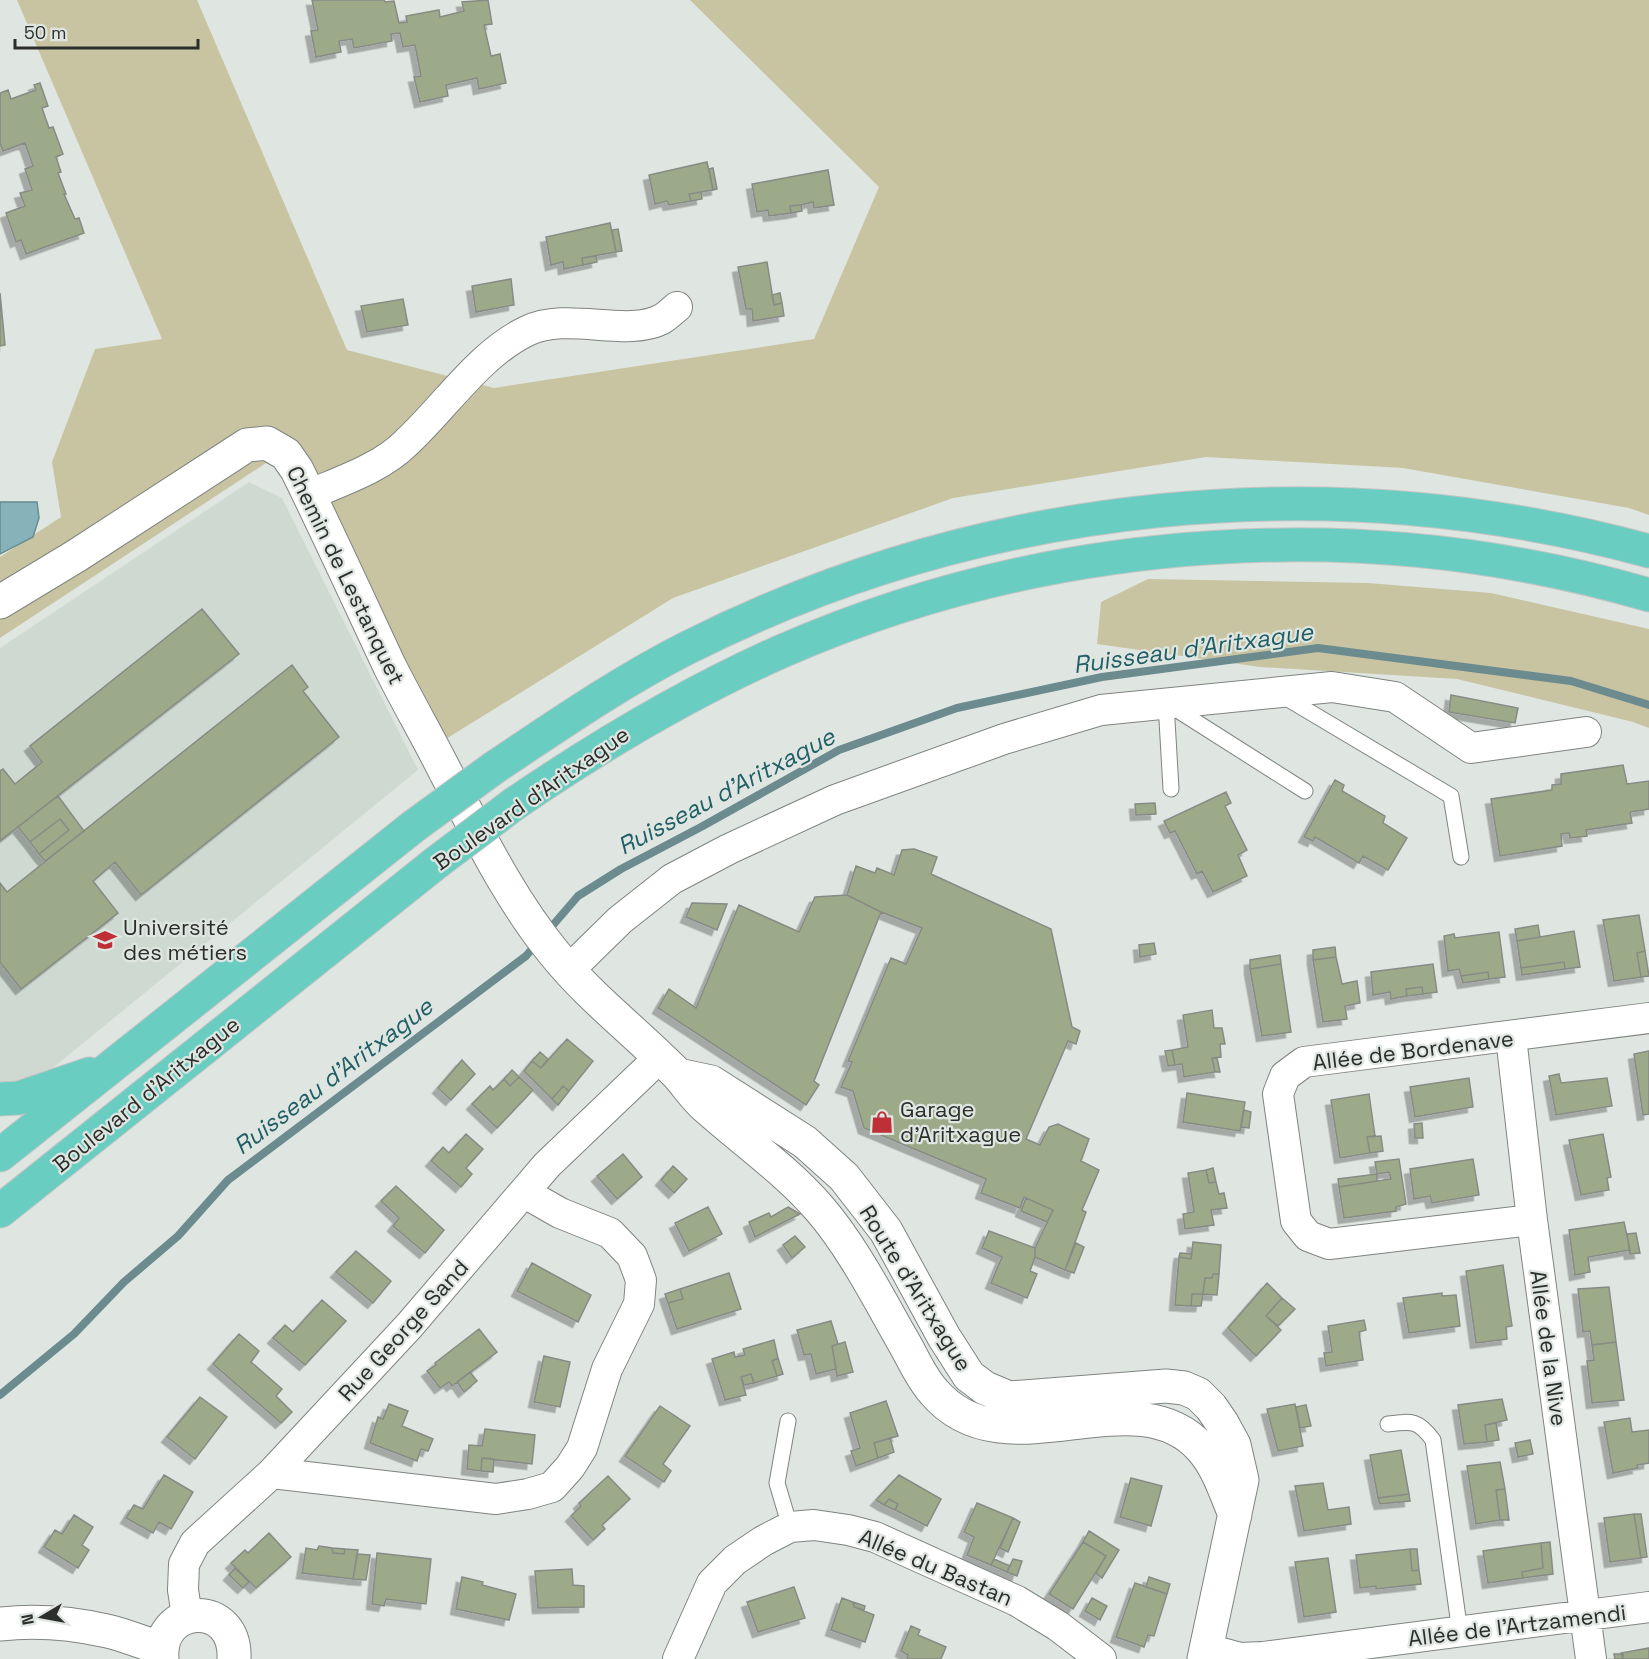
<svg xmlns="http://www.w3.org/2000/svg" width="1649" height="1659" viewBox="0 0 1649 1659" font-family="'Space Grotesk',sans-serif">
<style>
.built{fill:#cedad1}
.green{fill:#c8c4a2}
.water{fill:#86b3b9;stroke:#6b8b8f;stroke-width:1.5}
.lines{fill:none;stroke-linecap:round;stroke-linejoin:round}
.stream{stroke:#6b8b8f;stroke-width:8}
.building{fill:#9caa8a;stroke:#888b85;stroke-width:1.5;filter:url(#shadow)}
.service-casing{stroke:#7f8480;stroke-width:17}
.minor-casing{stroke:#7f8480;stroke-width:32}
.tertiary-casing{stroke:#7f8480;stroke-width:35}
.primary-casing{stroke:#c4c4c4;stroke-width:35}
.service{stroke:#fff;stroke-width:15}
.minor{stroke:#fff;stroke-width:30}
.tertiary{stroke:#fff;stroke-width:33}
.primary{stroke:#69cec1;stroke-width:33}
.primary-bridge-casing{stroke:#c4c4c4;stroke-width:35;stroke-linecap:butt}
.primary-bridge{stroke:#69cec1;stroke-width:33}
.labels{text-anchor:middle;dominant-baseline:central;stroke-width:4.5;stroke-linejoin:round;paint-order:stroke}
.street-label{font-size:22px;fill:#2c2e2c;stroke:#dfe6e1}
.poi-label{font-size:22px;fill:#2c2e2c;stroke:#dfe6e1;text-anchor:start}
.water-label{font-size:24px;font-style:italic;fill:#215e66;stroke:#dfe6e1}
</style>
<defs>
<filter id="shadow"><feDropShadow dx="-5.5" dy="5.5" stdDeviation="0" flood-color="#0004"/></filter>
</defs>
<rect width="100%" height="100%" fill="#dfe6e1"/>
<path class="built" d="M249,482L282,498L418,770L0,1111V648Z"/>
<path class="green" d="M17,0H197L347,350L494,388L814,339L879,187L690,0H1649V515L1629,508L1403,468L1206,457L953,498L673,598L420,755L289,475L266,463L0,638V557L61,517L52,462L95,349L162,339Z
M1148,579L1368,583L1491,593L1649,629V728L1633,722L1457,679L1260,667L1097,644L1101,602Z"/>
<path class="water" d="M0,502H37L39,518L33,537L0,554Z"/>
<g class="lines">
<path class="stream" d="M547,932L578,896L621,869L701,827L839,750L957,708L1102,677L1318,648L1571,681L1649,705
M0,1395L74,1334L124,1282L178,1236L228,1180L526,956L537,943"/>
</g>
<path class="building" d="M312,0H384L385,2L394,1L399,23L407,22L406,16L439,10L440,17L464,11L462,2L488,0L492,24L484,25L491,56L500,54L506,83L479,89L477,78L446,85L448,96L420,102L414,77L421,76L415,45L403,47L400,33L391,34L392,41L354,48L352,39L339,41L341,52L316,57L311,31L318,30Z
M40,83L48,106L42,108L49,128L53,127L63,154L56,157L61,172L58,173L66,194H64L75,219L79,218L84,233L26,254L21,240L16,242L6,213L25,206L20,193L32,190L25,169L33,166L25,143L3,151L0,143V93L8,90L11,99L36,90L34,85Z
M707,162L713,190L689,194L691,201L669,205L667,201L655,204L649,175Z
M713,168L717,189L713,190L709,169Z
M828,170L834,205L814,208L813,202L801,205L790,206L791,213L769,216L768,210L757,212L752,184Z
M701,192L702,199L691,201L689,194Z
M801,205L802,211L791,213L790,206Z
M610,223L616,252L582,258L583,265L564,269L563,262L551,265L546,237Z
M618,229L622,251L616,252L612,230Z
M596,256L597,262L583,265L582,258Z
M767,262L774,305L782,303L784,316L753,321L752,309H746L738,267Z
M511,279L514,305L476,312L472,286Z
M0,293L5,345L0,346Z
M780,293L782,303L774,305L772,295Z
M403,299L408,325L367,332L361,306Z
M202,609L239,654L0,841V771L3,769L15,784L42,762L30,746Z
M292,665L308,687L303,691L339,737L141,895L115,862L93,881L118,913L21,989L0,962V883L7,892Z
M1451,695L1518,708L1515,723L1449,712Z
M1623,765L1627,784L1649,781V809L1630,812L1632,823L1586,830L1587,836L1570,838L1569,833L1561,834L1562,846L1500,856L1491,799L1552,790V785L1561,784V774Z
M1335,780L1344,785L1342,791L1385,816L1383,823L1407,838L1388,870L1363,856L1359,863L1315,837L1313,841L1304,837Z
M1226,792L1231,803L1225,806L1247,850L1238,855L1247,876L1213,892L1202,871L1197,874L1175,831L1170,833L1164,821Z
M58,796L84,831L45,861L39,854L69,830L60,819L30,842L18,827Z
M1155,803L1156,814L1136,815L1135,804Z
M60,819L69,830L39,854L30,842Z
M914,849L937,857L931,874L1051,929L1072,1027L1080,1031L1076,1044L1068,1041L1026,1139L1040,1145L1049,1127L1058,1124L1089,1139L1081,1161L1099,1170L1082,1210L1086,1212L1065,1270L1035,1257V1248L1053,1210L1024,1197L1020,1208L981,1193L986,1179L864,1128L853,1091L841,1087L852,1062L848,1061L891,958L906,964L922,928L881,912L847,895L856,866L875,873L877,868L894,875L902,850Z
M847,895L881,912L814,1081L819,1085L806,1105L658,1008L669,989L696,1008L739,905L799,932L815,897Z
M692,903L727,904L717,930L686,917Z
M1639,915L1645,951L1637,953L1641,977L1614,981L1603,920Z
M1538,925L1540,937L1517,941L1515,929Z
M1574,931L1580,967L1565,969L1564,962L1521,968L1517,941Z
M1499,932L1505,977L1489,979L1488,972L1461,976L1459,969L1448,971L1444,936L1454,934L1455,938Z
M1154,943L1156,954L1140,957L1139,945Z
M1335,947L1336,957L1313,960V950Z
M1645,951L1649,976L1641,977L1637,953Z
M1280,955L1281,964L1250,969V960Z
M1336,957L1342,984L1357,981L1360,1003L1345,1006L1347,1019L1323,1022L1313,960Z
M1564,962L1565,969L1522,975L1521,968Z
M1281,964L1291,1032L1262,1036L1250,969Z
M1433,964L1437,992L1423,994L1422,987L1406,989L1407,996L1391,999L1390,992L1373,995L1371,972Z
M1488,972L1489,979L1463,983L1461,976Z
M1422,987L1423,994L1407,996L1406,989Z
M1212,1010L1214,1028H1222L1225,1044H1220L1221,1057L1212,1058L1215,1072L1184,1077L1182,1064L1175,1065L1172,1050L1188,1047L1183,1015Z
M567,1039L593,1061L569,1091L563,1086L552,1099L524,1071L532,1061L541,1068Z
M1172,1050L1175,1065L1168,1066L1165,1051Z
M1649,1051V1114L1643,1115L1634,1054Z
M540,1052L548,1059L541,1068L532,1061Z
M1212,1058H1217L1220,1072H1215Z
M462,1060L475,1074L451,1100L438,1088Z
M512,1070L519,1077L510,1086L504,1079Z
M1559,1074L1561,1083L1607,1078L1612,1106L1556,1115L1549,1076Z
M519,1077L533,1090L497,1128L472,1104L490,1086L493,1090L504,1079L510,1086Z
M1469,1078L1473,1107L1415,1117L1410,1087Z
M563,1086L569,1091L558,1105L552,1099Z
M1187,1093L1245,1102L1240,1131L1183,1122Z
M1369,1094L1375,1136L1367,1137L1370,1153L1340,1158L1331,1100Z
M1244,1110L1251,1112L1249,1128L1241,1127Z
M1422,1123L1423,1138H1415L1414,1124Z
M466,1134L483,1149L466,1168L472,1174L461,1187L431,1161L443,1147L449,1153Z
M1603,1134L1611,1177L1607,1178L1609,1190L1581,1195L1569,1140Z
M1381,1136L1383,1151L1370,1153L1367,1137Z
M623,1154L642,1177L617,1199L597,1176Z
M1399,1159L1406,1204L1396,1207V1211L1344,1218L1339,1187L1391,1179L1389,1172L1377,1174L1375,1162Z
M1473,1159L1479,1195L1432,1203L1430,1196L1414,1199L1410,1169Z
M673,1166L687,1179L674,1193L661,1180Z
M1213,1168L1216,1182L1209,1183L1206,1170Z
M1206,1170L1209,1183L1216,1182L1219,1194L1224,1193L1227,1208L1211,1210L1214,1225L1185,1229L1183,1214L1194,1212L1188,1173Z
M1377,1174V1181L1339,1187L1338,1179Z
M396,1186L444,1230L425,1253L393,1226L399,1218L381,1201Z
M1026,1198L1053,1210L1047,1222L1021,1211Z
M708,1207L722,1234L689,1251L675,1223Z
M788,1207L800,1214L755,1237L749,1222L769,1213L771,1217Z
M1624,1222L1630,1250L1588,1257L1590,1272L1575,1275L1569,1230Z
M989,1231L1035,1248V1257L1030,1271L1037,1274L1027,1298L991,1283L1002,1257L982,1248Z
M1636,1233L1640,1253L1630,1254L1627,1234Z
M795,1236L805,1247L792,1258L783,1245Z
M1193,1242L1221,1245L1219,1274H1213L1212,1278H1205L1203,1294H1192L1191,1306L1175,1305L1179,1257L1191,1259Z
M1076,1243L1084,1247L1074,1273L1065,1270Z
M356,1251L391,1281L373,1303L336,1272Z
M1180,1253L1192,1254L1191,1259L1179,1257Z
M532,1263L591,1295L578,1322L517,1291Z
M1503,1265L1512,1326L1506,1327L1507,1339L1476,1343L1466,1271Z
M729,1273L741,1309L677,1329L668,1303L683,1299L680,1289Z
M1213,1274H1219L1217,1295L1203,1294L1205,1278H1212Z
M1267,1283L1282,1298L1266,1316L1281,1330L1256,1356L1228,1328Z
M1609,1287L1616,1342L1592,1345L1590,1331L1583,1332L1578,1289Z
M680,1289L683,1299L668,1303L665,1294Z
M1442,1293V1296L1456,1295L1460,1326L1409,1333L1403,1298Z
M1192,1294H1203L1201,1306H1191Z
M1282,1298L1295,1309L1278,1326L1266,1316Z
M322,1300L346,1321L305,1365L273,1338L285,1325L293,1332Z
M1364,1320L1366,1330L1359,1332L1363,1360L1326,1366L1324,1353L1332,1352L1328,1326Z
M831,1321L838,1344L832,1346L836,1369L816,1374L811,1354L804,1355L797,1330Z
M479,1329L497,1352L452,1386L449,1382L440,1388L427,1371L436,1365L435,1363Z
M239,1334L259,1351L251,1362L282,1389L276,1396L292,1412L281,1423L213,1364Z
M774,1340L778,1358L772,1361L777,1376L754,1383L751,1374L741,1377L746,1395L725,1400L712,1359L734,1352L735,1357L745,1355L743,1349Z
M845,1342L853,1372L837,1376L832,1346Z
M1616,1342L1624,1400L1592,1403L1587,1361L1594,1360L1592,1345Z
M544,1356L570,1362L560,1407L534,1402Z
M778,1358L783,1374L777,1376L772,1361Z
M470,1372L477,1381L464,1392L457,1382Z
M751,1374L754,1383L744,1385L741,1377Z
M200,1397L227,1417L195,1459L167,1437Z
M1502,1399L1507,1420L1485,1425L1487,1442L1464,1444L1458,1405Z
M886,1401L898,1436L874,1443L878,1458L856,1466L851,1451L860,1448L850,1413Z
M389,1404L408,1411L402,1426L433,1439L428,1451L421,1449L417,1461L370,1443L378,1417L383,1419Z
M1295,1404L1303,1446L1278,1451L1267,1409Z
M1306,1405L1311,1426L1300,1428L1296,1407Z
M660,1406L690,1426L663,1464L671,1471L664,1482L625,1456Z
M1630,1418L1632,1432L1649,1430V1463L1637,1465L1638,1468L1613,1473L1604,1422Z
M1496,1423L1499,1440L1487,1442L1485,1425Z
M485,1429L535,1435L532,1464L482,1458L481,1471L467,1469L469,1445L482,1446Z
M890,1438L894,1452L878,1458L874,1443Z
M1530,1440L1533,1454L1518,1457L1515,1443Z
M1401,1450L1409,1494L1378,1498L1370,1455Z
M482,1458L494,1459L493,1472L481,1471Z
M1500,1462L1505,1489L1496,1490L1500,1520L1476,1524L1467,1466Z
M164,1475L193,1492L171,1529L159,1522L153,1533L126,1518L134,1505L143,1509Z
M899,1475L941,1499L927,1526L895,1510L898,1504L889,1499L884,1505L876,1500Z
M608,1476L630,1499L602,1525L605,1529L593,1540L571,1516L581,1506L579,1503Z
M1131,1478L1162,1486L1151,1526L1120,1517Z
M1323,1483L1328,1510L1349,1507L1351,1524L1304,1531L1295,1486Z
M1505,1489L1509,1520H1500L1496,1490Z
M1409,1494L1410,1501L1380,1504L1378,1498Z
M889,1499L898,1504L895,1510L884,1505Z
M977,1503L1013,1518L991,1565L967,1555L974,1537L964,1532Z
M1634,1514L1641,1558L1610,1562L1604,1518Z
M1634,1514H1641L1647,1557L1641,1558Z
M74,1515L93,1527L82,1545L89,1550L78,1568L44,1547L55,1530L62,1534Z
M1013,1518L1020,1522L1008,1552L1000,1548Z
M1089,1531L1119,1550L1102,1578L1096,1573L1106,1556L1083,1542Z
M269,1533L291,1557L256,1588L231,1563L245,1550L248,1553Z
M1083,1542L1106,1556L1073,1609L1049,1594Z
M1550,1542L1553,1574L1523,1578L1522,1572L1543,1568L1541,1543Z
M1541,1543L1543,1568L1522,1572L1523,1578L1488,1583L1483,1551Z
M319,1546L332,1548L333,1553L344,1554L345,1549L358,1550L353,1579L302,1573L306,1548L317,1550Z
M332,1548L345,1549L344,1554L333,1553Z
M1410,1549H1417L1419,1570L1412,1571Z
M1410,1549L1412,1571L1419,1570L1421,1584L1376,1589V1586L1360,1588L1356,1555Z
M377,1553L431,1559L426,1604L386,1599L384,1606L372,1604Z
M357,1554L370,1555L366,1580L353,1579Z
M1328,1558L1336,1612L1304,1617L1295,1562Z
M994,1559L1010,1566L1007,1572L991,1565Z
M1013,1559L1022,1561L1017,1576L1007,1572Z
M235,1568L249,1582L243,1588L229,1575Z
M572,1569L573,1585L584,1586V1607L538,1608L535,1571Z
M462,1577L483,1582L482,1585L516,1594L509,1620L456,1609Z
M1149,1577L1170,1584L1167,1594L1146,1587Z
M1135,1583L1167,1594L1154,1636L1148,1635L1144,1647L1116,1637Z
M794,1587L805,1618L758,1632L747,1602Z
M842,1598L853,1602L854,1607L874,1615L865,1642L831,1630Z
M1092,1598L1107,1606L1100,1620L1085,1611Z
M853,1602L865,1606L864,1610L854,1607Z
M911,1626L920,1630L918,1635L946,1647L941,1659H907L908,1655L901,1651Z
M1649,1648V1659H1623L1621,1653Z
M1614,1654H1623V1659H1615Z"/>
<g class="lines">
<g class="service-casing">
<path id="service" d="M1283,696L1451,796L1461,857
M1166,703L1171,789
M1171,706L1305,791
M788,1421L777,1483L790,1527
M1388,1424C1412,1421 1418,1420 1433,1440L1460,1632"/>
</g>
<g class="minor-casing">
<path id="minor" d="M309,495C341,481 381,468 406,443C445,407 479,354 527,331C568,311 626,338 662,319C667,316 672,311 677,307
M569,970L620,920L672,879L729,849L835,800L1004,739L1101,710L1332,687L1395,697L1471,748L1586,732
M1511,1037L1532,1220L1591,1659
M1532,1220L1329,1244L1308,1236L1296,1221L1278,1094L1285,1076L1304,1062L1649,1018
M272,1473L496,1499L528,1494L552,1487L570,1467L582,1448L607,1369L639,1304L641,1280L632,1256L610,1233L560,1213L525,1193
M187,1616L183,1590L184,1564L195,1543L272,1473L409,1326L547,1165L659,1058
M1207,1649L1240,1658L1263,1657L1649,1607
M678,1659L712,1583L735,1560L763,1541L790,1527L814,1525L848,1530L875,1537L1017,1601L1058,1626L1101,1659"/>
</g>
<g class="tertiary-casing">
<path id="tertiary" d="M0,602L76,556L247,445L267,443L286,454L297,470C329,535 359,601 390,667C408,703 428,737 446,773C479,835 509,898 554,953C590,998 637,1033 677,1074C687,1085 695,1098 707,1108C744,1141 786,1170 819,1208C852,1246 878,1297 903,1341C913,1358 921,1378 934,1392C1005,1476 1134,1373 1201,1448C1218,1467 1225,1491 1235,1515
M678,1075L711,1082L805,1142L844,1177L886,1231L944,1337L969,1376L985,1388L1009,1398L1166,1386L1184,1388L1198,1394L1211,1407L1222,1423L1234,1445L1242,1480L1204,1659
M0,1624C36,1620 72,1623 107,1631C125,1635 143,1643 161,1648
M162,1659C157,1603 237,1599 234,1659"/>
</g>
<g class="primary-casing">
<path id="primary" d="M495,767C558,725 620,682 687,648C984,498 1329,464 1649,551
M514,804C599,746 686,694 780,652C1051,533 1365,512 1649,595
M0,1099L19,1098L89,1074
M0,1155L414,826
M0,1211L437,862"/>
</g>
<use href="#service" class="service"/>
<use href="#minor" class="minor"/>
<use href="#tertiary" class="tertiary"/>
<use href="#primary" class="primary"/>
<g class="primary-bridge-casing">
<path id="primary-bridge" d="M414,826L495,767
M437,862L514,804"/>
</g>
<use href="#primary-bridge" class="primary-bridge"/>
</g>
<defs>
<g id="university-bare" transform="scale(1.8)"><path d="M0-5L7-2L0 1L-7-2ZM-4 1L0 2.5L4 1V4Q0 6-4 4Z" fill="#bf2f37" stroke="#dfe6e1" stroke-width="2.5" paint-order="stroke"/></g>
<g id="shop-bare" transform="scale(1.8)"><path d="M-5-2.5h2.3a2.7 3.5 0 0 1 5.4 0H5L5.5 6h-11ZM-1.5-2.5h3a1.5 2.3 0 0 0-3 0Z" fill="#bf2f37" stroke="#dfe6e1" stroke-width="2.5" paint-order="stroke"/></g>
</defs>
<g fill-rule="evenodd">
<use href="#university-bare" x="105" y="940"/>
<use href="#shop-bare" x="882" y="1122"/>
</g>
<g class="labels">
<g class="street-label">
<text transform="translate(346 575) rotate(64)">Chemin de Lestanquet</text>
<text transform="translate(531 798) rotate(-35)">Boulevard d'Aritxague</text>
<text transform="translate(1413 1050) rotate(-7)">Allée de Bordenave</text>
<text transform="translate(146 1094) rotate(-39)">Boulevard d'Aritxague</text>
<text transform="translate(916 1288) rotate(58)">Route d'Aritxague</text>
<text transform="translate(403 1330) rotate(-48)">Rue George Sand</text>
<text transform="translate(1549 1348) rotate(82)">Allée de la Nive</text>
<text transform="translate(936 1567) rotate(23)">Allée du Bastan</text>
<text transform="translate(1517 1625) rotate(-7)">Allée de l'Artzamendi</text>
</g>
<g class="poi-label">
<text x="123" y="927">Université<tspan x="123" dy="25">des métiers</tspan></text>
<text x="900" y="1109">Garage<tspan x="900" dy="25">d'Aritxague</tspan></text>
</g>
<g class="water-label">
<text transform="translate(1193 648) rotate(-8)">Ruisseau d'Aritxague</text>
<text transform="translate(726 791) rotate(-28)">Ruisseau d'Aritxague</text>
<text transform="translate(333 1076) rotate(-37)">Ruisseau d'Aritxague</text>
</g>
</g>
<g transform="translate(42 1617) rotate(260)" stroke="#dfe6e1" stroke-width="4.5" paint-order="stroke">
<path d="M0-4.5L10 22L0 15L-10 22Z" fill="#2c2e2c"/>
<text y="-9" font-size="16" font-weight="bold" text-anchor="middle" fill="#2c2e2c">N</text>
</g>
<path d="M15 39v9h183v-9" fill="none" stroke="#2c2e2c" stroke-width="3"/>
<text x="24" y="39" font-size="18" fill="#2c2e2c" stroke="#dfe6e1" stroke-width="4.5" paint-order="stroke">50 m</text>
</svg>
